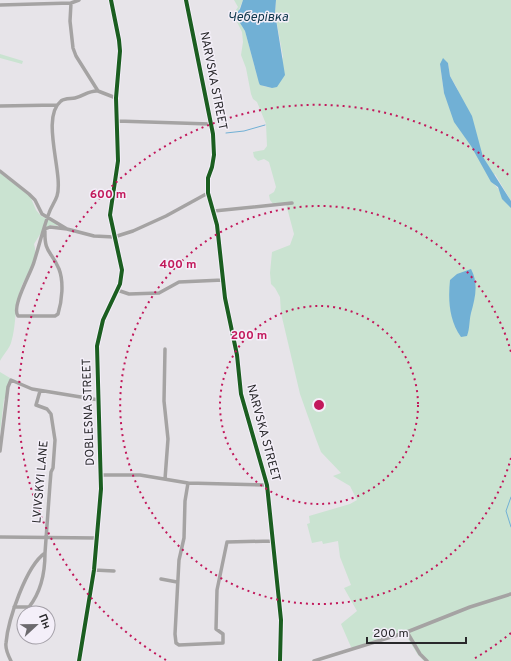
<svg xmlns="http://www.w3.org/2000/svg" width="511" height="661" viewBox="0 0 511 661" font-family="Overpass,sans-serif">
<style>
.green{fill:#cae3d1;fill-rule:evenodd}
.water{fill:#71b0d5}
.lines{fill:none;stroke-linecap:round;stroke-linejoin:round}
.stream{stroke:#71b0d5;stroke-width:1}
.minor{stroke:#a5a3a3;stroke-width:3.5}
.cycleway-casing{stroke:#f4eff9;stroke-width:6}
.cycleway{stroke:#1b5e20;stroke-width:4}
.ring{fill:none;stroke:#c2185b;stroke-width:2;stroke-dasharray:2 4}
.labels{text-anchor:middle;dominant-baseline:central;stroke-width:3;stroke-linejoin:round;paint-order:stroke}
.street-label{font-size:12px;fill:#29282b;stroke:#f4eff9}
.water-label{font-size:13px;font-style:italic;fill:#0e364b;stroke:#f4eff9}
.centre{fill:#c2185b;stroke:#f4eff9;stroke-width:2}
.ring-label{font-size:12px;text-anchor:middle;font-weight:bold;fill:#c2185b;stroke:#f4eff9;stroke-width:3;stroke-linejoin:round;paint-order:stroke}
</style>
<rect width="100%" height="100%" fill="#e7e4e9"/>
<path class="green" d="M234,0H243L236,17L245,31L257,75L263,86L272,88L283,57L275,13L276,0H511V201L495,174L491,182C501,188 501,198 511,206V661H424L418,655L405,634L358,647H351L341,624L357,611L344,588L351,585L340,557L338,541L323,544L322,541L312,543L307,524L310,523L309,516L350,504L357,500L350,486L333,476L341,473L321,452L316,439L300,394L281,313L280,297L275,288L271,284L270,273L272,252L290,245L294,234L286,204L274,205L270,200L269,195L274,192L276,187L269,162L264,159L258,161L254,157L253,152L264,150L267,146L266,124L257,102L253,99L251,94L246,68L241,55L243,42L242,32L233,14L238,7ZM448,63L450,76L458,90L444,93L440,64Z
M0,54L23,61L22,64L0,58Z
M0,173L30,196L36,210L41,216L58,224L57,226L51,225L44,228L34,244C39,259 28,272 22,285C14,303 17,324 11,343C9,349 3,355 0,361Z
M0,372L10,378L7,397L4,399L0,433Z"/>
<path class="water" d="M243,0H276L275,13L285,75L277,87L272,88L260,85L259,83L245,31L235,15L240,9Z
M443,58L448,63L450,76L472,116L483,157L511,201V208L502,199L498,187L491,182L471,146L454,122L444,93L440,64Z
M471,269C479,284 475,298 471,313C469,321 470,328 467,336L461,337C449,320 448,300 450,280L457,274Z"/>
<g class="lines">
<path class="stream" d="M226,133L244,131L265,125
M511,497L506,511L511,527"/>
<path class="minor" d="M186,0L213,134L214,155L212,167L208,178V193L217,225L225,298L237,355L241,394L267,485L281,620L280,661
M71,3L70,21L73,48L76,56L98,91L116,98
M0,5L71,3L79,0
M0,106L57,105
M117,121L210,124
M0,171L29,194L35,200L42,214L67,229L94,236L114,237L133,231L166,216L208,193
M214,211L292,203
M67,229L50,227L45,229C44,254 51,250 59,269C64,282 62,301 58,314L55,316H18C11,307 31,273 34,262C39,246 43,229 49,213C51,207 55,202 57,196C64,174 40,118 61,101C65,98 71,99 75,98C84,96 89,90 98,91
M117,290L129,294L159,293L179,282L223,280
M165,349L164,401L168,439L165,479
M0,451L8,387L11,380L32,389L99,400
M101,475H140L188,483L267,485
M188,483L185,501L184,538L179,560L175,634L176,643L179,645L223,643V634L216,629L217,590L227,542L273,541
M0,537L97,538
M94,570L114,571
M161,579L177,582
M14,607H29C41,592 45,572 45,553
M407,632L420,654L427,661
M11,661C8,655 5,649 6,643C8,620 26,566 45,553L50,484L51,472L53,468L55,440L51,414L47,409L36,405L40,391
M79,661L94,570L101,489L97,346L103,320L120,284L122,270L110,215L118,161L116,98L120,51L119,40L111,0
M314,661L407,632L470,607L511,594"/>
<g class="cycleway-casing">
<path id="cycleway" d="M186,0L213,134L214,155L212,167L208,178V193L217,225L225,298L237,355L241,394L267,485L281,620L280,661
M79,661L94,570L101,489L97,346L103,320L120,284L122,270L110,215L118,161L116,98L120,51L119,40L111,0"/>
</g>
<use href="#cycleway" class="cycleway"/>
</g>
<g class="ring">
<circle cx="319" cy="405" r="99"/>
<path d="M511 458A199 199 0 1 1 511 352"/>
<path d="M511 633A298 298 0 0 1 472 660M166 660A298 298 0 1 1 511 177"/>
</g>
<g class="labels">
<g class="street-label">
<text transform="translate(213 81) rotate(79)">NARVSKA STREET</text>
<text transform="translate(89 412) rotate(-92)">DOBLESNA STREET</text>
<text transform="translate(263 433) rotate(75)">NARVSKA STREET</text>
<text transform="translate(41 482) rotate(-85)">LVIVSKYI LANE</text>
</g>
<g class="water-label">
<text x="258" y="18">Чеберівка</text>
</g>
</g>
<circle cx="319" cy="405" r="6" class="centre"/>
<g class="ring-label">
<text x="108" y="198">600 m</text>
<text x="178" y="268">400 m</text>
<text x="249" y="339">200 m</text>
</g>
<g transform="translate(36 625) rotate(68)"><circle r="19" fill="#f4eff9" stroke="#a39fa7"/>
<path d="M0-3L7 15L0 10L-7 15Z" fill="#6c6a6e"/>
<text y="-6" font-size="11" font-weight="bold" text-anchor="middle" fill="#29282b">Пн</text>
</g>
<path d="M367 637v6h99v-6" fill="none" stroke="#29282b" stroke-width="2"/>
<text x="373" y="637" font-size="12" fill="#29282b" stroke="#f4eff9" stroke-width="3" paint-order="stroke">200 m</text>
</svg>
